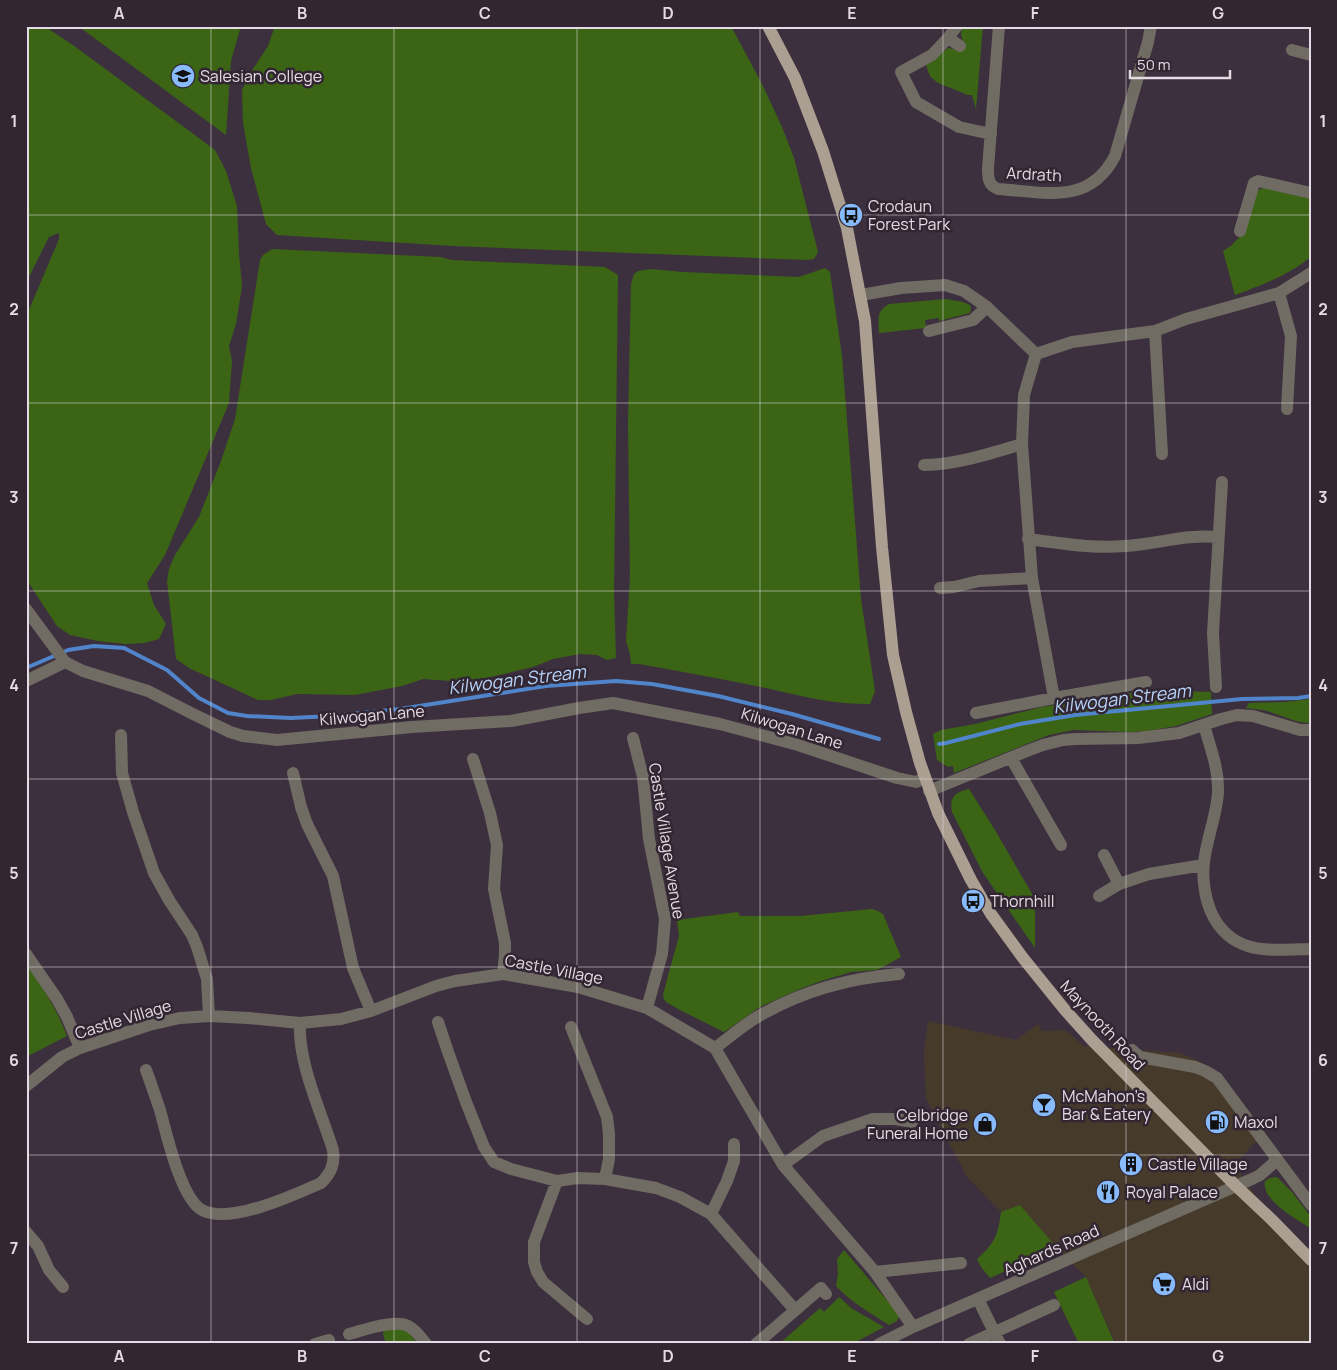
<svg xmlns="http://www.w3.org/2000/svg" width="1337" height="1370" viewBox="0 0 1337 1370" font-family="Manrope,sans-serif">
<style>
.commercial{fill:#463b2b}
.green{fill:#3b6514}
.lines{fill:none;stroke-linecap:round;stroke-linejoin:round}
.stream{stroke:#5085cb;stroke-width:4}
.minor{stroke:#706b63;stroke-width:12}
.major{stroke:#aa9f90;stroke-width:12}
.grid{fill:none;stroke:#e4dbe4;stroke-width:1;stroke-opacity:0.55}
.labels{text-anchor:middle;dominant-baseline:central;stroke-width:5;stroke-linejoin:round;paint-order:stroke}
.poi-label{font-size:16px;fill:#e4dbe4;stroke:#322633;text-anchor:start}
.street-label{font-size:16px;fill:#e4dbe4;stroke:#322633}
.water-label{font-size:18px;font-style:italic;fill:#b5d1f6;stroke:#322633}
.neatline{fill:none;stroke:#e4dbe4;stroke-width:2}
.grid-label{font-size:16px;text-anchor:middle;font-weight:bold;fill:#e4dbe4}
</style>
<rect width="100%" height="100%" fill="#3d303e"/>
<path class="commercial" d="M928,1021L1016,1040L1038,1024L1042,1031L1065,1030L1084,1046L1180,1053L1201,1062L1257,1140L1235,1165L1271,1219L1311,1260V1344H1116L1086,1277L1057,1248L1020,1205L1001,1212L967,1177L926,1099L924,1051Z"/>
<path class="green" d="M26,26H44L73,45L215,150L226,171L237,206L239,254L242,286L236,324L229,346L232,361L229,403L165,555L147,583L154,605L166,624L159,639L144,643L126,644L98,641L70,635L57,626L26,579V317L59,239V233L49,237L26,283Z
M78,26H241L231,61L226,135Z
M275,26H731L763,86L782,127L794,158L818,252L814,259L807,260L453,246L277,235L266,224L251,168L243,123L242,90L251,72L268,46Z
M964,26H983L976,109L972,95H968L938,83L933,79L930,76L926,65L948,48L954,49L960,52L966,45C961,39 959,33 964,26Z
M1265,188L1311,199V257C1288,275 1263,285 1235,295L1223,251L1231,246L1245,231L1257,192L1260,189Z
M272,249L440,257L452,260L605,267L618,275L614,592L616,658L607,660L597,655L580,654L553,659L533,667L486,678L451,681L423,679L402,686L355,695L297,694L271,700H258L189,668L176,659L167,581L169,569L175,555L199,517L221,461L235,419L260,260L263,255Z
M825,268L830,272L842,356L861,599L875,691L870,704C832,705 793,694 756,686C718,678 678,671 639,664H631L630,654L626,641L630,577L628,423L631,284L634,274L638,271L651,269L683,272L799,277Z
M946,299L963,302L970,305L971,308L970,313L939,321V318L925,320L926,328L879,333C879,318 875,313 889,304Z
M1177,691L1211,692L1212,714L1176,726L1147,731L1130,732L1073,730L1049,735L954,773L953,766L948,767L937,760L933,734L941,730L975,724L1042,707L1132,693Z
M1311,699V723C1293,723 1279,713 1262,710C1257,709 1251,709 1246,708L1249,703L1284,702Z
M969,789L995,830L1035,899V948L983,873L952,812C949,797 955,792 969,789Z
M872,909L878,911L883,914L901,957L877,970L851,972L821,981L800,989L760,1007L724,1032L680,1010L666,1002L664,999L663,995L669,972L679,936L677,920L738,912L740,916H800Z
M26,964C43,988 57,1009 67,1036L26,1057Z
M1277,1177L1292,1192L1311,1217V1229C1297,1219 1261,1201 1265,1181L1270,1178Z
M1020,1205L1057,1248L990,1278L981,1267L977,1259C995,1243 998,1235 1001,1212Z
M844,1250L897,1312L899,1316L897,1321L889,1325C870,1313 851,1302 836,1286L838,1273L837,1259Z
M1086,1277L1115,1344H1079L1054,1292Z
M839,1297L851,1308L884,1327L852,1344H779L820,1308L824,1312Z
M400,1328L408,1332L418,1344H386L383,1334L384,1330Z"/>
<g class="lines">
<path class="stream" d="M26,668L68,650L94,646L124,648L167,670L199,698L228,713L247,716L291,718L332,716L400,709L546,686L616,681L652,684L718,696L792,714L879,739
M939,744L946,743L1020,724L1075,715L1242,699L1298,698L1311,696"/>
<path class="minor" d="M957,26L948,38L932,55L901,72L916,102L959,127L991,134
M999,26L988,168C988,178 988,185 998,189C1045,192 1089,206 1115,156L1148,42L1151,26
M948,38L960,46
M1292,50L1311,55
M1240,231L1254,183L1258,181L1311,193
M1279,293L1291,336L1287,409
M861,295L901,288L945,285L964,291L987,307L1036,354
M929,331L973,320L987,307
M1155,331L1162,454
M924,465C958,464 989,454 1022,444
M1028,539C1061,543 1093,549 1125,546C1157,544 1186,534 1218,537
M940,588L954,587L979,581L1032,578
M26,609L65,662L83,671L148,691L191,713L230,732L243,736L277,740L412,727L511,721L579,708L613,703L720,724L798,745L897,778L916,782L925,778
M26,681L65,662
M1146,682L1054,698L1032,578L1022,444L1024,395L1036,354L1072,342L1155,331L1186,319L1279,293L1311,273
M1216,687L1213,633L1222,482
M976,713L1054,698
M1204,725C1210,747 1219,769 1218,792C1217,815 1206,840 1204,863C1202,879 1205,898 1211,912C1231,956 1270,950 1311,949
M121,735L122,773L133,812L154,873L169,900L192,935L197,947L207,979L209,1016
M633,738L643,777L649,839L665,919L662,954L647,1008
M1011,758L1061,845
M473,759L490,813L497,845L494,889L505,943V955L503,974
M293,773L301,807L307,824L333,876L353,968L371,1011
M929,791L1027,751L1043,745L1063,740L1076,739L1138,738L1179,733L1221,719L1237,715L1253,716L1300,730H1311
M1104,855L1119,884
M1099,896L1119,884L1149,874L1203,865
M26,954L57,999L67,1017L80,1048
M438,1022L447,1049L466,1102L484,1147L494,1162L511,1169L557,1181L578,1178L605,1179L656,1188L680,1197L711,1214L795,1310
M571,1027L607,1117L609,1134V1159L605,1179
M715,1048C730,1037 743,1025 759,1016C802,991 850,978 899,974
M1132,1050L1140,1057L1195,1067L1205,1071L1217,1078L1311,1205
M146,1070C151,1083 155,1096 160,1110C166,1132 181,1199 202,1210C229,1225 294,1195 321,1183C331,1173 335,1164 333,1150C321,1111 298,1064 300,1023
M26,1086L62,1057L80,1048L149,1025L180,1018L209,1016L248,1018L300,1023L341,1019L371,1011L436,986L455,981L503,974L578,987L647,1008L715,1048L783,1165L875,1272L913,1327
M783,1165L823,1136L873,1119H896L912,1122
M557,1181L534,1242V1262L537,1272L543,1282L587,1319
M711,1214L727,1181L734,1161V1144
M26,1232L38,1246L49,1270L63,1287
M875,1272L961,1263
M978,1299L1000,1344
M349,1334C364,1330 386,1322 401,1324C412,1325 420,1336 426,1344
M315,1344L329,1340
M756,1344L821,1288L826,1294
M879,1344L913,1327L1252,1179L1260,1175L1277,1160
M969,1344L1054,1305"/>
<path class="major" d="M768,26L795,78L823,151L847,228L865,321L882,547L893,655L906,712L920,763L938,813L971,880L991,914L1023,958L1065,1010L1092,1040L1236,1186L1271,1219L1311,1260"/>
</g>
<path class="grid" d="M211,26V1344M394,26V1344M577,26V1344M760,26V1344M943,26V1344M1126,26V1344M26,215H1311M26,403H1311M26,591H1311M26,779H1311M26,967H1311M26,1155H1311"/>
<defs>
<g id="school-disc" transform="scale(1.25)"><circle r="9.5" fill="#87bbfb" stroke="#322633"/><path d="M0-5L7-2L0 1L-7-2ZM-4 1L0 2.5L4 1V4Q0 6-4 4Z" fill="#111"/></g>
<g id="bus-disc" transform="scale(1.25)"><circle r="9.5" fill="#87bbfb" stroke="#322633"/><path d="M-5-6H5V4H4V6H2V4H-2V6H-4V4H-5ZM-3.5-4V0h7V-4ZM-3.5 1.2v1.5H-2V1.2ZM2 1.2v1.5H3.5V1.2Z" fill="#111"/></g>
<g id="bar-disc" transform="scale(1.25)"><circle r="9.5" fill="#87bbfb" stroke="#322633"/><path d="M-6-5H6L.8 .8V4.5H3.5V6h-7V4.5H-.8V.8Z" fill="#111"/></g>
<g id="fuel-disc" transform="scale(1.25)"><circle r="9.5" fill="#87bbfb" stroke="#322633"/><path d="M-5.5-6h7V0h2V4h1.3V-2.5L3-4.5l.8-.8L6-3V5H2.5V1h-1V6h-7ZM-4.2-4.7v3.2H.2V-4.7Z" fill="#111"/></g>
<g id="shop-disc" transform="scale(1.25)"><circle r="9.5" fill="#87bbfb" stroke="#322633"/><path d="M-5-2.5h2.3a2.7 3.5 0 0 1 5.4 0H5L5.5 6h-11ZM-1.5-2.5h3a1.5 2.3 0 0 0-3 0Z" fill="#111"/></g>
<g id="building-disc" transform="scale(1.25)"><circle r="9.5" fill="#87bbfb" stroke="#322633"/><path d="M-4-6H4V6H1V3H-1V6H-4ZM-2.5-4.3h1.7v1.8h-1.7ZM.8-4.3h1.7v1.8H.8ZM-2.5-1h1.7V.8h-1.7ZM.8-1h1.7V.8H.8Z" fill="#111"/></g>
<g id="restaurant-disc" transform="scale(1.25)"><circle r="9.5" fill="#87bbfb" stroke="#322633"/><path d="M-5-6h1v4h1v-4h1v4h1v-4h1v5L-1.5 .5V6h-2V.5L-5-1ZM5-6V6H3V1.5H1.5Q1.5-4 5-6Z" fill="#111"/></g>
<g id="supermarket-disc" transform="scale(1.25)"><circle r="9.5" fill="#87bbfb" stroke="#322633"/><path d="M-6-5.5h2.5l.6 2H6L4.5 2H-2.5L-4.4-4H-6ZM-1.5 3.2a1.3 1.3 0 1 0 .1 0ZM3 3.2a1.3 1.3 0 1 0 .1 0Z" fill="#111"/></g>
</defs>
<g fill-rule="evenodd">
<use href="#school-disc" x="183" y="76"/>
<use href="#bus-disc" x="851" y="215"/>
<use href="#bus-disc" x="973" y="901"/>
<use href="#bar-disc" x="1044" y="1105"/>
<use href="#fuel-disc" x="1217" y="1122"/>
<use href="#shop-disc" x="985" y="1124"/>
<use href="#building-disc" x="1131" y="1164"/>
<use href="#restaurant-disc" x="1108" y="1192"/>
<use href="#supermarket-disc" x="1164" y="1284"/>
</g>
<g class="labels">
<g class="poi-label">
<text x="200" y="76">Salesian College</text>
<text x="868" y="206">Crodaun<tspan x="868" dy="18">Forest Park</tspan></text>
<text x="990" y="901">Thornhill</text>
<text x="1062" y="1096">McMahon’s<tspan x="1062" dy="18">Bar &amp; Eatery</tspan></text>
<text x="968" y="1115" text-anchor="end">Celbridge<tspan x="968" dy="18">Funeral Home</tspan></text>
<text x="1234" y="1122">Maxol</text>
<text x="1148" y="1164">Castle Village</text>
<text x="1126" y="1192">Royal Palace</text>
<text x="1182" y="1284">Aldi</text>
</g>
<g class="street-label">
<text transform="translate(1034 174) rotate(3)">Ardrath</text>
<text transform="translate(372 715) rotate(-5)">Kilwogan Lane</text>
<text transform="translate(792 728) rotate(17)">Kilwogan Lane</text>
<text transform="translate(667 841) rotate(81)">Castle Village Avenue</text>
<text transform="translate(554 969) rotate(11)">Castle Village</text>
<text transform="translate(123 1019) rotate(-17)">Castle Village</text>
<text transform="translate(1103 1025) rotate(47)">Maynooth Road</text>
<text transform="translate(1051 1250) rotate(-24)">Aghards Road</text>
</g>
<g class="water-label">
<text transform="translate(517 679) rotate(-7)">Kilwogan Stream</text>
<text transform="translate(1122 698) rotate(-7)">Kilwogan Stream</text>
</g>
</g>
<rect width="1337" height="1370" fill="none" stroke="#322633" stroke-width="55"/>
<path d="M1130 70v8h100v-8" fill="none" stroke="#e4dbe4" stroke-width="2.5"/>
<text x="1137" y="70" font-size="15" fill="#e4dbe4" stroke="#322633" stroke-width="4" paint-order="stroke">50 m</text>
<rect x="28" y="28" width="1282" height="1314" class="neatline"/>
<g class="grid-label">
<text x="119" y="19">A</text>
<text x="302" y="19">B</text>
<text x="485" y="19">C</text>
<text x="668" y="19">D</text>
<text x="852" y="19">E</text>
<text x="1035" y="19">F</text>
<text x="1218" y="19">G</text>
<text x="14" y="127">1</text>
<text x="1323" y="127">1</text>
<text x="14" y="315">2</text>
<text x="1323" y="315">2</text>
<text x="14" y="503">3</text>
<text x="1323" y="503">3</text>
<text x="14" y="691">4</text>
<text x="1323" y="691">4</text>
<text x="14" y="879">5</text>
<text x="1323" y="879">5</text>
<text x="14" y="1066">6</text>
<text x="1323" y="1066">6</text>
<text x="14" y="1254">7</text>
<text x="1323" y="1254">7</text>
<text x="119" y="1362">A</text>
<text x="302" y="1362">B</text>
<text x="485" y="1362">C</text>
<text x="668" y="1362">D</text>
<text x="852" y="1362">E</text>
<text x="1035" y="1362">F</text>
<text x="1218" y="1362">G</text>
</g>
</svg>
